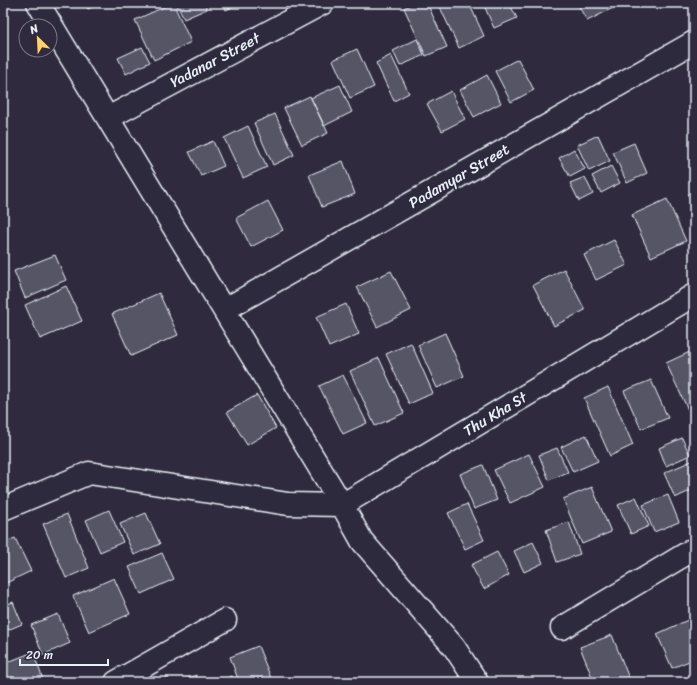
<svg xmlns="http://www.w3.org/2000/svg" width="697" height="685" viewBox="0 0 697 685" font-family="Sriracha,sans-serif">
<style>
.building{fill:#575565;stroke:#e8f1f8}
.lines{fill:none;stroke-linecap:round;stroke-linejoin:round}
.street-casing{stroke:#e8f1f8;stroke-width:25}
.street{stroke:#2f2a3d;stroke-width:22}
.labels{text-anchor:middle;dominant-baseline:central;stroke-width:3;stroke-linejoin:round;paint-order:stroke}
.street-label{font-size:15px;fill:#e8f1f8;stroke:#2f2a3d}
</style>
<rect width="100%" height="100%" fill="#2f2a3d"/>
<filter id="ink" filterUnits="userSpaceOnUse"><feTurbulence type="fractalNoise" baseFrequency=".025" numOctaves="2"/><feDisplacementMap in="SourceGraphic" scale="8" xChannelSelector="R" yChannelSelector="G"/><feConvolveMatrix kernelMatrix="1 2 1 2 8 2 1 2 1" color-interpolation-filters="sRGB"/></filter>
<g filter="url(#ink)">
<path class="building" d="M84,3H101L88,9Z
M173,3L191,42L154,60L135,20Z
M176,3H204L207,9L184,19Z
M223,3H242L226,10Z
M414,3H427L447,47L426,56L404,8Z
M438,3H469L484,36L459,48Z
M483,3H509L517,18L494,28Z
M577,3H623L587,21Z
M653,3H671L656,10Z
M417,39L424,55L400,66L393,51Z
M142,47L150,62L126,74L118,58Z
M357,49L374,87L350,98L333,60Z
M391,55L409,93L394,101L376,63Z
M518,59L534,90L511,102L495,71Z
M487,75L501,103L474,117L460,90Z
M340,85L352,112L324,126L311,98Z
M451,91L465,119L442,131L427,104Z
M310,96L328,133L302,145L284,108Z
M275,114L294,155L273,165L254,123Z
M248,126L267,167L243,178L224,138Z
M598,135L610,161L589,171L577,145Z
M213,141L224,166L201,176L189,152Z
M634,143L647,173L627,183L613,152Z
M574,149L585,169L570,177L559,158Z
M343,161L355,194L322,207L309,175Z
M611,166L620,183L601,193L592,176Z
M585,177L593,194L579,201L570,183Z
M694,192V207L688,195Z
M667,199L686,241L651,257L632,215Z
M268,201L283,230L251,247L236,218Z
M614,240L627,265L596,280L584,255Z
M55,255L66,280L25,298L14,271Z
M564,269L585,310L554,326L533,285Z
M391,271L411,310L377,327L357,287Z
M66,286L82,321L40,339L25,305Z
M159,293L178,335L131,356L112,314Z
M346,304L359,334L329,347L316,317Z
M445,333L464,376L437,388L418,345Z
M411,343L433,393L409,404L386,354Z
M694,350V412L690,414L666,363Z
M379,358L404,413L375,426L350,371Z
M343,375L367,423L343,434L319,386Z
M651,380L668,418L641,429L624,391Z
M608,387L633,445L610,456L584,398Z
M257,395L276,428L247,445L227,412Z
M586,435L598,461L573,472L561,447Z
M682,438L690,455L666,466L659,448Z
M557,448L568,472L549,480L539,455Z
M529,454L545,487L510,503L494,470Z
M694,460V489L675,498L664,473Z
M483,465L497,500L474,509L460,474Z
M592,487L611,532L582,544L563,499Z
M668,495L679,522L654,532L643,505Z
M636,497L649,526L631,534L618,505Z
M467,504L484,540L465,549L448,513Z
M109,510L123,542L100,552L86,520Z
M146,513L160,544L134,555L120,524Z
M67,514L89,568L66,578L43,524Z
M569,522L580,554L557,562L546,530Z
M15,538L31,571L6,583L3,576V543Z
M533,542L543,563L524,572L514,551Z
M497,552L509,575L484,589L471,565Z
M162,553L174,579L141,594L129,567Z
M114,578L130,614L89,632L73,596Z
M13,602L22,624L3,632V606Z
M58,614L70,643L43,655L31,625Z
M690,619L694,629V659L672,668L657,634Z
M612,635L630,681L626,682H594L580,647Z
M258,646L271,678L261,682H239L230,657Z
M33,652L44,682H3V664Z
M196,675L198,682H179Z
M232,676L235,682H219Z
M168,677L170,682H158Z
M582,678L584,682H571Z"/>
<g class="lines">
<g class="street-casing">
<path id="street" d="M38,3L342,505L362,541L454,647L477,682
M108,118L323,3
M224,310L694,42
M3,509L89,473L288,504L342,505L694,295
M562,628L694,549
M116,682L225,620"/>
</g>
<use href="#street" class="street"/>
</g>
</g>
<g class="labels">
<g class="street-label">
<text transform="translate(215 60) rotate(-28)">Yadanar Street</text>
<text transform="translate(459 176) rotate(-30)">Padamyar Street</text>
<text transform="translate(495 414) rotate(-31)">Thu Kha St</text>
</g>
</g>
<rect width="697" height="685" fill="none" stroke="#2f2a3d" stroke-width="16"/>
<rect x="8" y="8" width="681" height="669" fill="none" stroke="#e8f1f8" stroke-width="1.5" filter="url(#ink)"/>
<g transform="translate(38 38) rotate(336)"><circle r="19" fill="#2f2a3d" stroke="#797a88"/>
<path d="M0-3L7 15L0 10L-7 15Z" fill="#ffd166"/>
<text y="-6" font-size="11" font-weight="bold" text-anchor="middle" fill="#e8f1f8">N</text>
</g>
<path d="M20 659v6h88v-6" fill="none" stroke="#e8f1f8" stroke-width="2"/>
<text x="26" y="659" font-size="12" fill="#e8f1f8" stroke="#2f2a3d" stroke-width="3" paint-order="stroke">20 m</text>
</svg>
